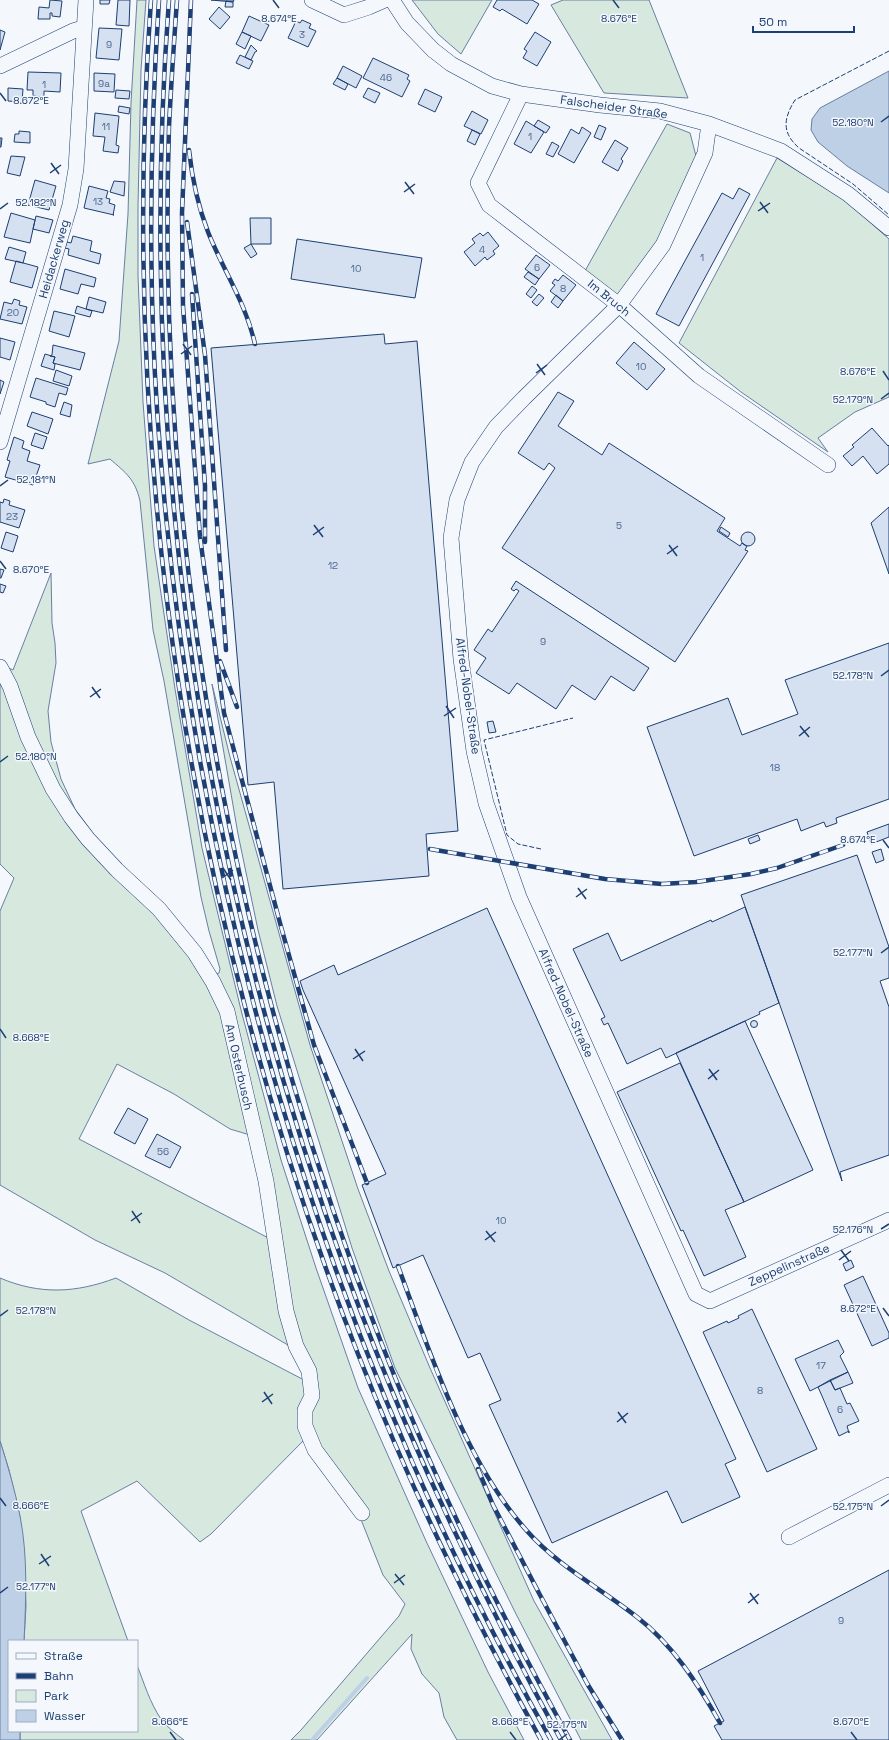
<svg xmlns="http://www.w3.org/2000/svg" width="889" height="1740" viewBox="0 0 889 1740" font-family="'Space Grotesk',sans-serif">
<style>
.green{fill:#d7e8df;stroke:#687fa3;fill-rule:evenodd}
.water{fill:#bed0e5;stroke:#687fa3}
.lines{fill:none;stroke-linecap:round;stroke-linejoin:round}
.stream{stroke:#bed0e5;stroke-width:4}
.building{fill:#d5e0f0;stroke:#1d3f73}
.minor-casing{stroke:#1d3f73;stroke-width:16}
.minor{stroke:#f4f7fb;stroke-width:15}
.rail-casing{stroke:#1d3f73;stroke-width:4.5}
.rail{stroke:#f4f7fb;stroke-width:3;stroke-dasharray:9;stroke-linecap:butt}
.fence{stroke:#1d3f73;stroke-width:1;stroke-dasharray:5 2;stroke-linecap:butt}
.ticks{fill:none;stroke:#1d3f73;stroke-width:1.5}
.labels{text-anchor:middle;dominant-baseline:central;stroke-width:3;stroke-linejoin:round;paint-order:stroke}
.number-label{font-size:10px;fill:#4b6792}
.street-label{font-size:12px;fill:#1d3f73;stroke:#f4f7fb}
.ticks-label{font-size:10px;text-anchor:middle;fill:#1d3f73;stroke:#f4f7fb;stroke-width:3;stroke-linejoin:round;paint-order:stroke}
</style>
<rect width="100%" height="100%" fill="#f4f7fb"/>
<path class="green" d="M137,0H146L141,70L138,206V276L143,402L154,546L175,689L202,848L242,1014L281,1160L316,1268L358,1388L426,1541L488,1672L524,1740H457L444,1717L439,1693L422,1674L411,1649L412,1634L317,1740H291L301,1730L399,1616L405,1604L383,1575L360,1517L306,1438L211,1534L200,1542L137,1481L81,1511L128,1641H24L26,1606L24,1558L20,1517L9,1470L0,1441V1278C40,1295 76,1293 116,1278L189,1320L306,1381L293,1348L165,1273L95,1240L0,1185V911L14,878L0,864V664L13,670L51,573L52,623L55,643L56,663L48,711L51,742L61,779L75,809L94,835L217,974L219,973L220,969L209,931L201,897L164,681L153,630L140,501C135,479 126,473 110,459L88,464L119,341L128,214L131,103ZM117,1064L174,1094L230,1129L260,1138L278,1243L79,1139Z
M412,0H492L461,54L438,34Z
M563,0H649L688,98L604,93L551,5Z
M667,124L690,133L696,156L659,238L618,296L585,271Z
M777,158L845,200L889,239V397L855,412L818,438L828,452L741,392L679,343Z
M212,684L230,757L310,1045L358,1189L389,1271L430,1368L534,1601L612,1740H581L516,1614L395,1368L352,1248L277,1006L258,930L238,834Z
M137,1665C144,1683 150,1703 161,1719C167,1727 176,1734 184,1740H20V1731H137Z"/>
<path class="water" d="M889,71V193L847,166L818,142L811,130L812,119L820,108Z
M0,1441C8,1466 15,1490 20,1516C28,1556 26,1600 24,1641H9V1731H20V1740H0Z"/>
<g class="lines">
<path class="stream" d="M312,1740L367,1678"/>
</g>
<path class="building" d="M50,0L62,1L60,17L52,16V13H50V19H38L39,7L49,8Z
M100,0H110L109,4H100Z
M118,0H130L129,26L116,25Z
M211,0H234L233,2Z
M497,0H532L539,4L527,24L502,9L500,11L493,7Z
M226,1L233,2V7H225Z
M219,7L230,17L220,29L209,19Z
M249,16L269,25L261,41L242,32Z
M302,20L311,24L309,28L316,31L308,47L288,38L296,21L300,23Z
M99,28L122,29L119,60L96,58Z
M0,30L5,32L0,50Z
M242,32L251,36L245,49L236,44Z
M535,32L551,42L537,66L523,58L527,51L524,49Z
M251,45L257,51L255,52L251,60L245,57Z
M240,55L253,61L249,69L236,63Z
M373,58L409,75L407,79L410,81L402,97L363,78Z
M343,66L362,76L356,88L337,78Z
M28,72L61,73L60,92L44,91V97L33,96V90H27Z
M94,73L115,74L114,92L94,91Z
M337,78L348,84L345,90L333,84Z
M8,88L23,89L22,102L8,101Z
M368,88L380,93L375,103L363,97Z
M425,89L442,97L435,112L418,104Z
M116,90L130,91L129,99L115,98Z
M119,106L130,108L129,114L118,112Z
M472,111L488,120L481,134L464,126Z
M95,113L119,116L116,145L119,146L118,153L103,151L105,137L93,136Z
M538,120L550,127L546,133L534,126Z
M526,121L544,132L531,153L514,144Z
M599,125L606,128L601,140L594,137Z
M582,127L591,133L574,163L558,154L571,129L579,134Z
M472,130L480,134L475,145L467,141Z
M19,131L30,132V143L14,142L15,134H19Z
M0,138H2L1,147H0Z
M615,140L628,148L621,159L623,161L618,171L602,162Z
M552,142L559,146L553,157L546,154Z
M11,156L25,157L20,176L7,173Z
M35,180L56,186L49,210L28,205Z
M114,181L125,182L124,196L110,192Z
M89,186L108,191L106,198L110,199L109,203L115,205L113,215H114L84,208Z
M739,188L750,194L679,326L656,314L722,193L733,199Z
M11,213L35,220L30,243L4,237Z
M36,216L53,220L49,233L33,229Z
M250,218H271V244H251Z
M488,232L499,246L493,251L495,254L487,260L485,257L475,266L464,252L475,243L472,239L480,233L483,236Z
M73,236L92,241L90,251L101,254L99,264L68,255L69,249L65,248L67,242L71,243Z
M297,239L422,258L415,298L291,279Z
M251,244L257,254L251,258L244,248Z
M9,247L26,252L23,263L5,259Z
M536,255L550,265L539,279L525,269Z
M16,261L38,267L32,288L10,282Z
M65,269L96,278L94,287L81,284L78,294L60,289Z
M528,272L539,279L535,285L524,277Z
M563,275L576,285L563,301L550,291L555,285L552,283L555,279L558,281Z
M532,286L537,290L531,298L526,294Z
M539,294L544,298L537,306L532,302Z
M556,295L563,301L558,308L551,302Z
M89,297L106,302L103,313L86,309Z
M14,299L20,301L19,305L27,307L22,324L0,319L4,302L12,304Z
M77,306L92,311L90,317L75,313Z
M54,311L75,316L69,337L49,331Z
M384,334L385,344L417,341L458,831L426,834L429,876L283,889L274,782L248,785L211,348Z
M0,338L15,342L10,360L0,357Z
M634,342L665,369L647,390L616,363Z
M53,345L85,353L80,370L53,363L55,357L50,356L52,355Z
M45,354L55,357L53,363L55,364L54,370L41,366Z
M56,370L72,376L69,386L53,381Z
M36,378L68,388L66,395L59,393L55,407L46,404V402L30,397Z
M0,380L4,382L0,394Z
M558,392L574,401L558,426L602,455L609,443L725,518L717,531L740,546L742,543L747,546L745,550L748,551L675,662L502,548L555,468L549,463L544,470L518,453Z
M64,402L72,405L70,417L60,414Z
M32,412L53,419L48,434L27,426Z
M872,428L888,446L889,445V464L877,474L863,456L852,466L843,456L854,447L852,445Z
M35,433L47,437L43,449L31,445Z
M14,437L24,441L22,448L30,451L27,461L40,465L33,485L5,477L10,461L7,460Z
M4,499L10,501L9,505L25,510L19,528L0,522V502L3,503Z
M889,507V574L871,523Z
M721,527L730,533L728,537L719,531Z
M741 539a7 7 0 1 1 14 0a7 7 0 1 1-14 0Z
M6,532L18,536L13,552L1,548Z
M0,569L4,570L1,578H0Z
M516,581L649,668L634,691L611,676L595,700L572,685L556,709L517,683L509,694L476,673L486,658L474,650L488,629L492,632L519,591L516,589L514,591L511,589Z
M0,584L6,586L3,593L0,592Z
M889,643V799L836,818L837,823L826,827L824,822L801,831L797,819L694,856L647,727L728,698L742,735L798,714L785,680Z
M493,721L496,732L489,733L487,722Z
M889,824V837L871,844L867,832Z
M758,835L760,840L750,844L748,839Z
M881,849L884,860L876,863L872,852Z
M857,855L889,947V978L880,981L889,1007V1155L840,1172L842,1181L741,895Z
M745,907L779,1003L759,1012L760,1014L666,1058L661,1048L627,1064L608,1023L604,1025L601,1019L605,1017L573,949L608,933L621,961L711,920L712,922Z
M487,908L736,1459L725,1464L740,1497L682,1523L667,1491L552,1543L489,1405L501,1400L480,1353L468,1358L423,1255L393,1268L362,1185L386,1174L303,990L300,981L334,965L338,975Z
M750.5 1024a3.5 3.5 0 1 1 7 0a3.5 3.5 0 1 1-7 0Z
M745,1021L813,1170L744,1202L676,1053Z
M680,1063L744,1202L725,1210L746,1257L704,1276L683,1230L681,1231L617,1092Z
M128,1108L148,1119L135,1144L114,1133Z
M157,1134L181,1147L170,1168L145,1156Z
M851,1260L854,1267L846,1271L843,1264Z
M863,1276L889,1333V1338L872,1346L844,1285Z
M752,1309L817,1449L767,1472L703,1332L727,1321L728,1323L739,1318L738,1316Z
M838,1340L844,1352L840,1356L848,1372L810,1391L795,1359Z
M848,1372L853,1383L835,1390L830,1380Z
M830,1380L835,1390L840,1388L847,1404L850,1403L859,1421L847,1426L849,1433V1431L839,1436L822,1396L818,1387Z
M889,1570V1740H722L714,1726L724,1721L698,1671Z"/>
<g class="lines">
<g class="minor-casing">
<path id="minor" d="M312,0L344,15L369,7L385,0
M392,0L407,23L433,50L451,64L492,86L521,94L600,105L660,111L709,124L781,151L848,194L889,228
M0,66L73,31L83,28
M521,94L478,183L489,205L619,305L699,376L828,465
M709,124L705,153L663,245L619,305L524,398L496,427L472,462L457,500L451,538L461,659L474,751L486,803L519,897L696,1294L710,1301L889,1220
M0,442L70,205L76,169L86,0
M0,667L10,686L28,737L53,789L71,817L88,839L117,870L159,909L195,953L213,982L227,1011L266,1181L286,1311L296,1346L309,1371L312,1396L305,1410V1426L315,1450L362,1513
M789,1537L889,1485"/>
</g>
<use href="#minor" class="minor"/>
<g class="rail-casing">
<path id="rail" d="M151,0C118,459 190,925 358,1354C410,1487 472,1615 541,1740
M159,0C150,136 148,273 157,409C188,875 321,1333 551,1740
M169,0C132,483 216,976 405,1422C452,1531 504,1636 561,1740
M177,0C174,42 171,85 169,127C155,566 241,1008 410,1414C456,1526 512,1634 570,1740
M191,0L182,213L183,306L200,537L224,713L280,923L314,1045L367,1183
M189,150C192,178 198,206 208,232C224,272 245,301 255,344
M187,222L205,355L226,650
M192,294L205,486V542
M220,661L237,707
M430,849L605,879L662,884L696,882L751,874L777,868L843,845
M398,1266C430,1353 465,1462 527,1531C558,1566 600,1588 637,1617C673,1645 698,1684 720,1723
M478,1469L493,1505L540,1595L588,1685L622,1740"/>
</g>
<use href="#rail" class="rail"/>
<path class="fence" d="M889,51L795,100C783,119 782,133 799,148L853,184L889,215
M541,849L518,844L507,835L484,740L573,718"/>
</g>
<path class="ticks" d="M273,0L279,8M613,0L619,8M0,93L6,101M881,122L889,116M51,163L59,174M50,173L61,165M405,182L414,194M404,192L415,184M760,202L768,213M0,209L8,203M758,211L770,203M183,344L191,355M181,354L192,346M537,364L545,375M883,371L889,380M536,373L547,365M881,399L889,393M0,486L8,480M314,525L323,537M313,535L324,527M669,545L677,556M667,554L678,546M0,561L6,569M881,676L889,670M92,687L100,698M90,697L101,689M446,706L454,718M444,716L456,708M800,726L809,737M799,736L810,727M0,762L8,756M883,840L889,848M223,868L231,880M222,878L233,870M578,888L586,899M576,897L587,889M881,953L889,947M0,1029L6,1038M355,1049L363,1061M353,1059L365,1051M709,1069L717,1080M708,1079L719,1070M132,1211L140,1223M131,1221L142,1213M881,1229L889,1224M486,1231L495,1242M485,1240L496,1232M841,1250L849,1261M839,1260L851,1251M883,1308L889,1316M0,1316L8,1310M264,1392L272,1404M262,1402L273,1394M618,1412L626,1423M617,1422L628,1413M0,1498L6,1506M881,1506L889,1500M41,1554L49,1566M39,1564L51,1556M395,1574L404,1585M394,1583L405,1575M0,1593L8,1587M750,1593L758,1604M748,1603L759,1594M170,1732L176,1740M510,1732L516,1740M851,1732L857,1740M559,1740L567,1734"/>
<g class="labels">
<g class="number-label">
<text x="302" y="34">3</text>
<text x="109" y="44">9</text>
<text x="386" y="77">46</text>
<text x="104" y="83">9a</text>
<text x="44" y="84">1</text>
<text x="106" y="126">11</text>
<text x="530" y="136">1</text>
<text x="98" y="201">13</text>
<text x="482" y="249">4</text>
<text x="702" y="257">1</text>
<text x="537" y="267">6</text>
<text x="356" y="268">10</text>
<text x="563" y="288">8</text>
<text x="13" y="312">20</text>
<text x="641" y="366">10</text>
<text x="12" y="516">23</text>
<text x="619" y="525">5</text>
<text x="333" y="565">12</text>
<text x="543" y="641">9</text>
<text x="775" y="767">18</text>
<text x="163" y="1151">56</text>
<text x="501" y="1220">10</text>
<text x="821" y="1365">17</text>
<text x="760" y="1390">8</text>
<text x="840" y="1409">6</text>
<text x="841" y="1620">9</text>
</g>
<g class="street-label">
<text transform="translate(614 107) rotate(8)">Falscheider Straße</text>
<text transform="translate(54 259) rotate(-74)">Heidackerweg</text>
<text transform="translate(609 298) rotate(39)">Im Bruch</text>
<text transform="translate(468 696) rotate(82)">Alfred-Nobel-Straße</text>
<text transform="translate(566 1003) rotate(66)">Alfred-Nobel-Straße</text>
<text transform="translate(239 1067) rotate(77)">Am Osterbusch</text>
<text transform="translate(789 1265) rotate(-24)">Zeppelinstraße</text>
</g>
</g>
<g class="ticks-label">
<text x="279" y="22">8.674°E</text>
<text x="619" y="22">8.676°E</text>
<text x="31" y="104">8.672°E</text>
<text x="853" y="126">52.180°N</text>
<text x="36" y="206">52.182°N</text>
<text x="858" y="375">8.676°E</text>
<text x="853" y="403">52.179°N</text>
<text x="36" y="483">52.181°N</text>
<text x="31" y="573">8.670°E</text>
<text x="853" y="679">52.178°N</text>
<text x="36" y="760">52.180°N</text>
<text x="858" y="843">8.674°E</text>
<text x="853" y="956">52.177°N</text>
<text x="31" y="1041">8.668°E</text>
<text x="853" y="1233">52.176°N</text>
<text x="858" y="1312">8.672°E</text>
<text x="36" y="1314">52.178°N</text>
<text x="31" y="1509">8.666°E</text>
<text x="853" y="1510">52.175°N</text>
<text x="36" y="1590">52.177°N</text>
<text x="170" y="1725">8.666°E</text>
<text x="510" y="1725">8.668°E</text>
<text x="851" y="1725">8.670°E</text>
<text x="567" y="1728">52.175°N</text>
</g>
<rect x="8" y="1640" width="130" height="92" fill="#f4f7fb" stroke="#9eadc5"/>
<rect x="16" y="1653" width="20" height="6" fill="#f4f7fb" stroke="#9eadc5"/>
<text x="44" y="1660" font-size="12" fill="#1d3f73">Straße</text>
<rect x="16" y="1673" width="20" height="6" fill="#1d3f73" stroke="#9eadc5"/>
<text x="44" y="1680" font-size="12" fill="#1d3f73">Bahn</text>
<rect x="16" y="1690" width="20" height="12" fill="#d7e8df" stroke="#9eadc5"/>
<text x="44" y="1700" font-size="12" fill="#1d3f73">Park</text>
<rect x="16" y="1710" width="20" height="12" fill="#bed0e5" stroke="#9eadc5"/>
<text x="44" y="1720" font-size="12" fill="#1d3f73">Wasser</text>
<path d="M753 26v6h101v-6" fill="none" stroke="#1d3f73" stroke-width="2"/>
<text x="759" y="26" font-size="12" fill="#1d3f73" stroke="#f4f7fb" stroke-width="3" paint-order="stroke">50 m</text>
</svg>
